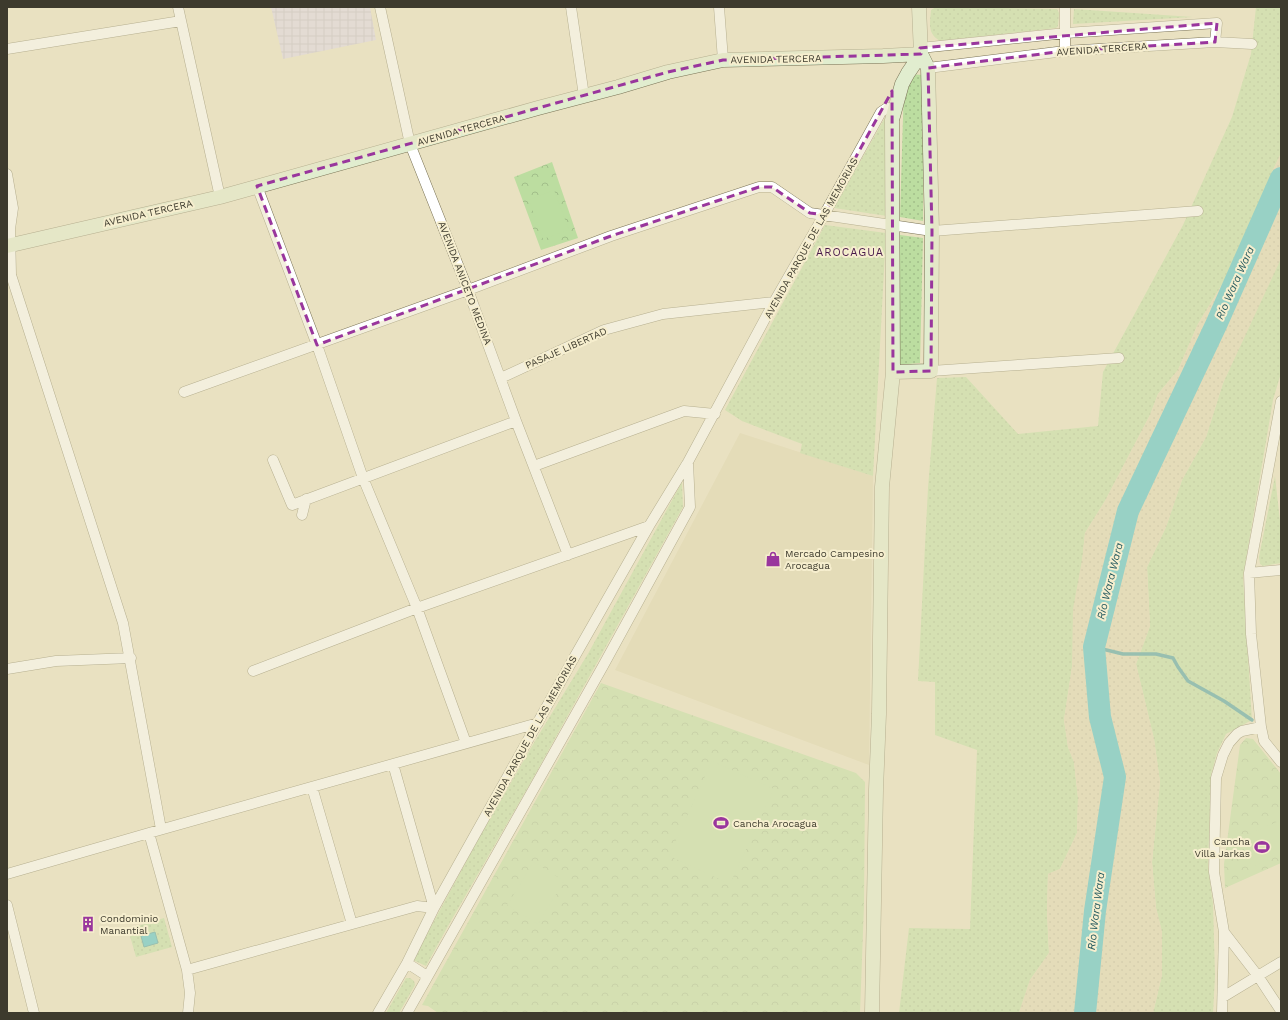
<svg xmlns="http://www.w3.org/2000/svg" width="1288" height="1020" viewBox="0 0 1288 1020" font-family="'Work Sans',sans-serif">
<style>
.built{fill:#ded4ad}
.industrial{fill:url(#industrial-grid)}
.grass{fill:url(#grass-dots)}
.sand{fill:url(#sand-dots)}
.park{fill:url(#park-crowns)}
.pitch{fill:#bcdda0}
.water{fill:#35bdca;stroke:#37969b}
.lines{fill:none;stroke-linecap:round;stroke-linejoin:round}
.stream{stroke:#37969b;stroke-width:3.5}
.river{stroke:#35bdca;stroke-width:22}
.street-casing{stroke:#7a7356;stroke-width:11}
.secondary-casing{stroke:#7a7356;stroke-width:15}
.street{stroke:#fff;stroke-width:10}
.secondary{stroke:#e1edcf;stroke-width:14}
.marked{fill:none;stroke:#99369d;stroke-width:3;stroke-dasharray:8 5;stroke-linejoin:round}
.labels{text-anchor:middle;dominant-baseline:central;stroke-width:4;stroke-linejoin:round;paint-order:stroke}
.street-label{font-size:10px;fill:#3d3a2d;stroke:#f6eece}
.poi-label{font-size:10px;fill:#3d3a2d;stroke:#f6eece;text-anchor:start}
.neighbourhood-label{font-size:11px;letter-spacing:1px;fill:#48194a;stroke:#f6eece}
.water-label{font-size:11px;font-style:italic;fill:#245a5f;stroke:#f6eece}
</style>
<defs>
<pattern id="industrial-grid" width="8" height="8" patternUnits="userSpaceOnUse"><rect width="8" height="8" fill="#dbd2e8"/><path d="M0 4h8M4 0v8" fill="none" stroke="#bdb5c7"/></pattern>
<pattern id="grass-dots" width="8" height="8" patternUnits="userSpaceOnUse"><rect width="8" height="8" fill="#bcdda0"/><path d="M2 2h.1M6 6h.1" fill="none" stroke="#a2be8a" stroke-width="1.8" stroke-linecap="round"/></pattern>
<pattern id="sand-dots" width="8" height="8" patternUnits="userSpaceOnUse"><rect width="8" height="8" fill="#ded4af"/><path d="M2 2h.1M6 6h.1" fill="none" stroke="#bfb797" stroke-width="1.8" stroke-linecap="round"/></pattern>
<pattern id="park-crowns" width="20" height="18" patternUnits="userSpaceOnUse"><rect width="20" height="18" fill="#bcdda0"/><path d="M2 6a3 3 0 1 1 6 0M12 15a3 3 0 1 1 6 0" fill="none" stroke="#a2be8a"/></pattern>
</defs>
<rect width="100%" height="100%" fill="#e9e1c1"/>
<path class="built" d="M740,433L873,476L869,765L615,670Z"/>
<path class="industrial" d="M271,7H370L376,40L283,59Z"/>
<path class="grass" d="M936,7L1057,9L1059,13L1058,26L1056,28L940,41C927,33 930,24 931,10Z
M1256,7H1281V153L1273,170L1258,221L1232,268L1198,324L1178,370L1158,394L1150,415L1105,501L1085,533L1072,667L1064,720L1068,747L1074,762L1078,798L1077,833L1060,869L1048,874L1047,912L1049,953L1030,980L1019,1013H899L909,928L970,929L977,750L935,735V682L918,681L928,488L937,378L966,377L1018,434L1098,426L1103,372L1183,225L1232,117L1251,54Z
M1074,9L1193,17L1073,24Z
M909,74L923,75L924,104L923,221L900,217L904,84Z
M891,107L887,216L834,208Z
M825,225L886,233L873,476L800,453L802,444L742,421L725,410Z
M900,235L923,238L920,363L897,365Z
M1281,257V373L1273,400L1243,577L1252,720L1226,734L1217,753L1211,775L1208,867L1213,904L1215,976L1213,1013H1153L1162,975V932L1156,908L1152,862L1160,782L1154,739L1136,664L1150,626L1147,567L1166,527L1182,480L1206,437L1223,383Z
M1275,476L1281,530V563L1263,566L1260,564L1259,557Z
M682,482L683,507L531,782L448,926L426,966L413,960L480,836L535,741L589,652Z
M164,918L172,947L136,957L128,929Z
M406,978H410L414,981L415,985L399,1013H386Z"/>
<path class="sand" d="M1281,153V257L1279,263L1223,383L1206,437L1182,480L1166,527L1147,567L1150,626L1136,664L1154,739L1160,782L1152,862L1156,908L1162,932V975L1153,1013H1019L1030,980L1049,953L1047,912L1048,874L1060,869L1077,833L1078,798L1074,762L1068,747L1064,720L1072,667L1073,609L1082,560L1085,533L1105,501L1150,415L1158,394L1178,370L1198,324L1232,268L1258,221L1273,170Z"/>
<path class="park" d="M552,162L578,238L541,250L514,177Z
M601,683L856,773L865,782L864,905L860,1013H438L428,1006L422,1005Z
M1246,738L1253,739L1281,774V863L1225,888L1224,864L1240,745Z"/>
<path class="pitch" d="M554,190L569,230L543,239L529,200Z
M712,761L774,789L730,884L669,856Z
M1281,820V854L1252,867L1239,839Z
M534,862L564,881L538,924L507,905Z"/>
<path class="water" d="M155,932L158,943L144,947L141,936Z"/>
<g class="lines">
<path class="stream" d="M1094,647L1123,654H1156L1173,658L1178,667L1188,681L1224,701L1252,720"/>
<path class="river" d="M1085,1013L1095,911L1115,777L1100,717L1094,647L1128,511L1216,325L1281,178"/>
<g class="street-casing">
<path id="street" d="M178,7L220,197
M380,7L410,144L468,290L516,421L568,555
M571,7L584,96
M719,7L723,60
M920,48L1066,33L1217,23L1215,42
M7,49L181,21
M1065,51V7
M928,68L1065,51L1215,42L1252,44
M7,174L13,208L10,229L11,275L123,623L161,829
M257,186L317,345L363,478L417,608L466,743
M931,371L1119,358
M501,378L604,330L663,314L774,302
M184,392L468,290L611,236L759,187H772L810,213L932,231L1198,211
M1281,401L1249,573L1251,634L1261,727L1264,741L1281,762
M273,460L292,505L516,421
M534,466L684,411L715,414
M302,515L306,499
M1249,573L1281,570
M7,669L56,661L131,658
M253,671L417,608L649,526
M312,787L352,924
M149,833L187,970L190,993L188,1013
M7,874L149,833L538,723
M7,905L34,1013
M1224,932L1258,976L1281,1011
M407,963L427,976
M187,970L417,906L434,908L393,764
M1223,997L1281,962
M378,1013L407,963L434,908L571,663L649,526L688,462L774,302L824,215L881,112L887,108L895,109
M407,1013L603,666L690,507L688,462
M1222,1013L1224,932L1214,872L1216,778L1223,755L1229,743L1237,734L1242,731L1261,727"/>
</g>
<g class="secondary-casing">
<path id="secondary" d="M7,246L220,197L538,108L618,87L668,72L723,60L883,56L921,54
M893,372L931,371L932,231L928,68L921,54L919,7
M872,1013L876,790L879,714L882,487L893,372L892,120L902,84L908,73L921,54"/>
</g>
<use href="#street" class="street"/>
<use href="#secondary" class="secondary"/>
</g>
<path d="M0 0H1288V1020H0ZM1217,23L1215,42L1065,51L928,68L932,231L931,371L893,372L892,91L824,215L810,213L772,187H759L611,236L317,345L257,186L668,72L723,60L921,54L920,48Z" fill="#e9e1c1" fill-opacity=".55" fill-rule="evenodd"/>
<path class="marked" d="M1217,23L1215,42L1065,51L928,68L932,231L931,371L893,372L892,91L824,215L810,213L772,187H759L611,236L317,345L257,186L668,72L723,60L921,54L920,48Z"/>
<defs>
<g id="shop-bare" transform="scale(1.2)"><path d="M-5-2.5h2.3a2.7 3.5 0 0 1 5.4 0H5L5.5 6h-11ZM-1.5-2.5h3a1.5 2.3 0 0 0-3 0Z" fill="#99369d" stroke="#f6eece" stroke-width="2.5" paint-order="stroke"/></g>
<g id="stadium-bare" transform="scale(1.2)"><path d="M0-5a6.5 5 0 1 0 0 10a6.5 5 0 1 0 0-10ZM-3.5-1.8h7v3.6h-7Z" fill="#99369d" stroke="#f6eece" stroke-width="2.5" paint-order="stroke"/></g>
<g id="building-bare" transform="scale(1.2)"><path d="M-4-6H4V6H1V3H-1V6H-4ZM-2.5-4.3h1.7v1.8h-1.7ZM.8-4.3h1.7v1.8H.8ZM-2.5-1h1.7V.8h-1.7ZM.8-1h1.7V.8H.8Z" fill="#99369d" stroke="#f6eece" stroke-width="2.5" paint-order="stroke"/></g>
</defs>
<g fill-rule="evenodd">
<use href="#shop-bare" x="773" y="559"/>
<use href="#stadium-bare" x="721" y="823"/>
<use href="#stadium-bare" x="1262" y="847"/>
<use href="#building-bare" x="88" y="924"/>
</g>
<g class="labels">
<g class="street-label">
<text transform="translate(1102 49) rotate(-4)">AVENIDA TERCERA</text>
<text transform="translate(776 59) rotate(-1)">AVENIDA TERCERA</text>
<text transform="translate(461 130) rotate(-16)">AVENIDA TERCERA</text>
<text transform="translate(148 213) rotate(-13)">AVENIDA TERCERA</text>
<text transform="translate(811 238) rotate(-61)">AVENIDA PARQUE DE LAS MEMORIAS</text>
<text transform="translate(465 283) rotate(69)">AVENIDA ANICETO MEDINA</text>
<text transform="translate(566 348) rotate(-24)">PASAJE LIBERTAD</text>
<text transform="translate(530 736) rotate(-61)">AVENIDA PARQUE DE LAS MEMORIAS</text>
</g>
<g class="poi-label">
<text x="785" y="553">Mercado Campesino<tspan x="785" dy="12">Arocagua</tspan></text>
<text x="733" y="823">Cancha Arocagua</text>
<text x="1250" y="841" text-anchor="end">Cancha<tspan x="1250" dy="12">Villa Jarkas</tspan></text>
<text x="100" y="918">Condominio<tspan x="100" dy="12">Manantial</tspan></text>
</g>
<g class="neighbourhood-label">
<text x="850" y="252">AROCAGUA</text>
</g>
<g class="water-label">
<text transform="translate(1235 283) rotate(-66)">Río Wara Wara</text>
<text transform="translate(1110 581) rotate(-76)">Río Wara Wara</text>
<text transform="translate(1096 911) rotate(-83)">Río Wara Wara</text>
</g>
</g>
<rect width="1288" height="1020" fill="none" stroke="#3d3a2d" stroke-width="16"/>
</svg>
